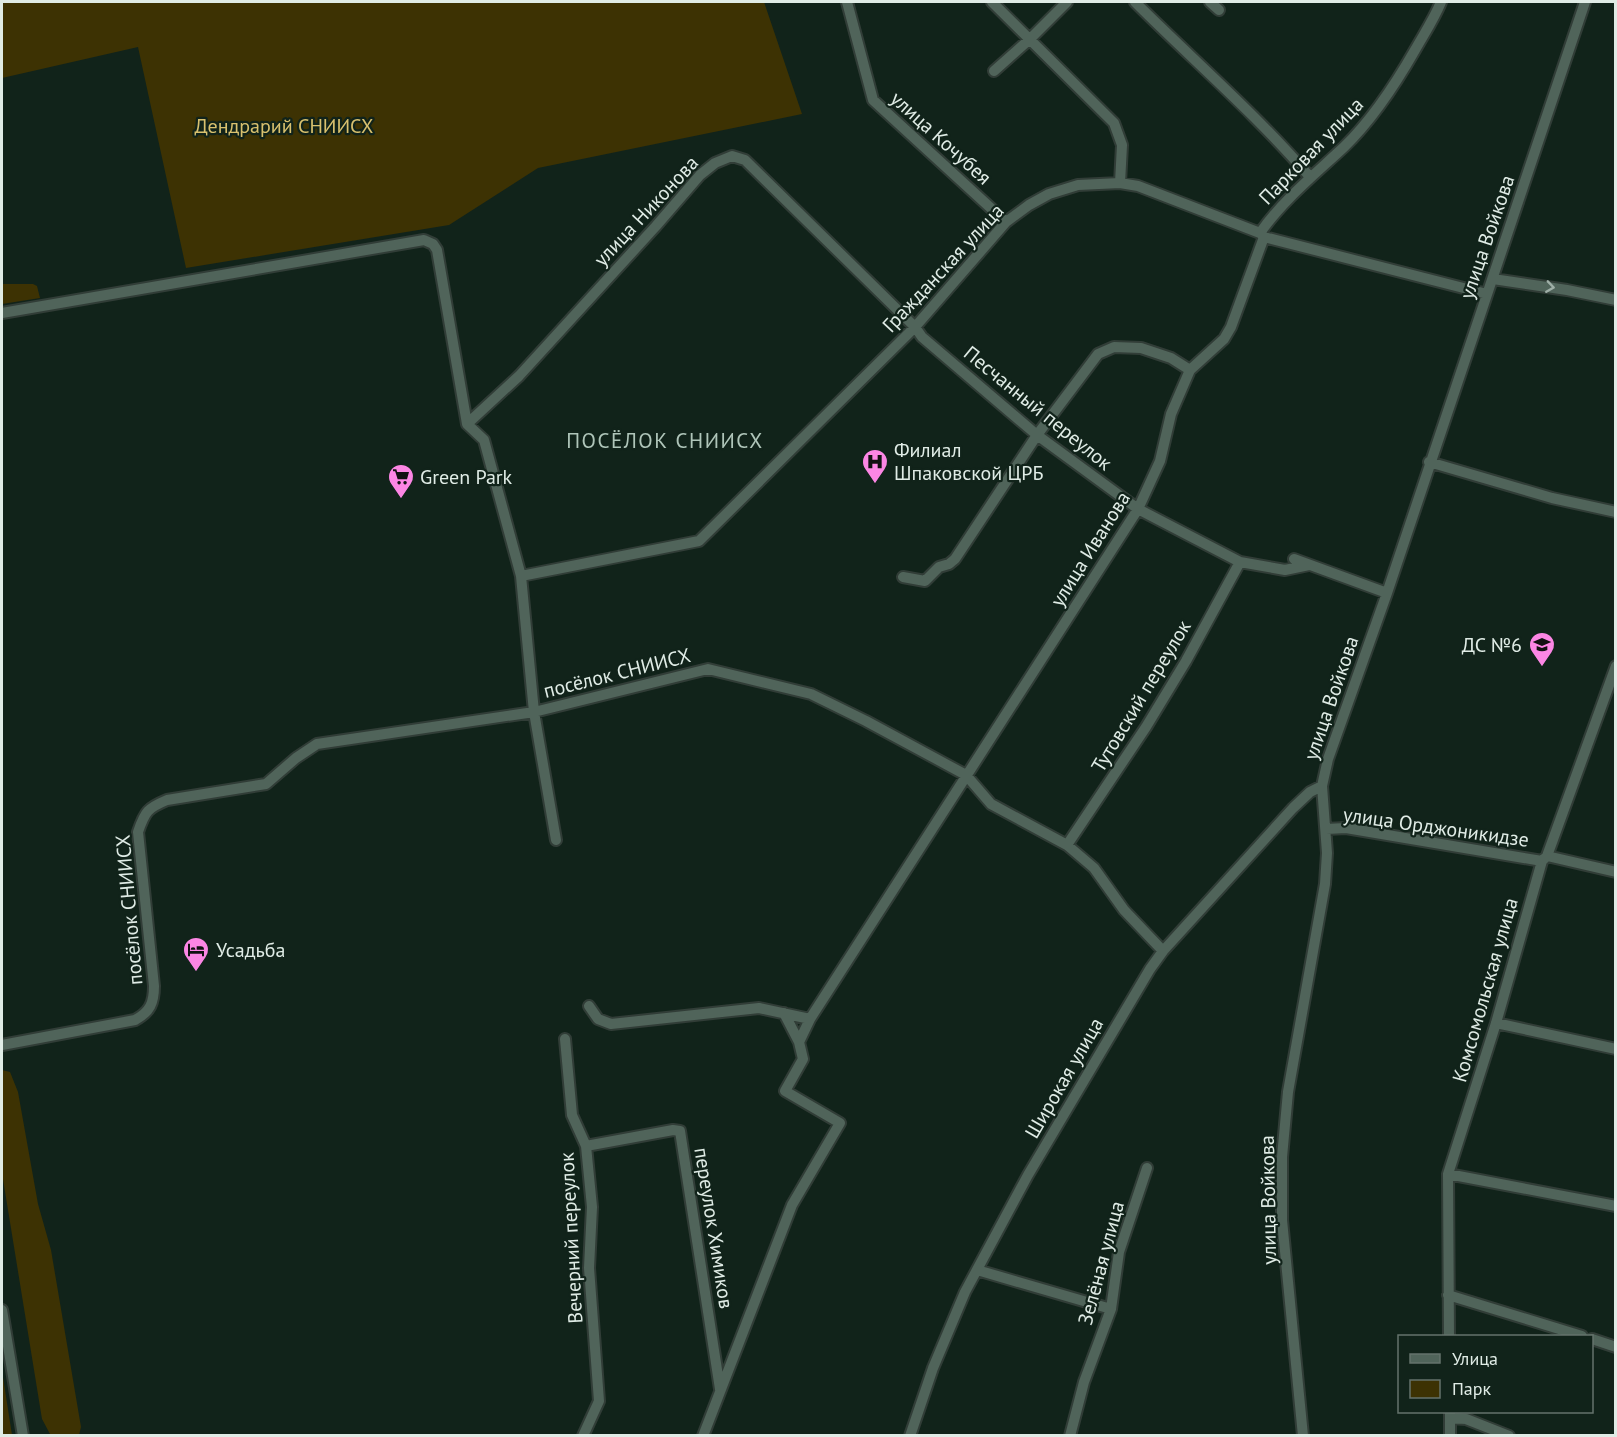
<svg xmlns="http://www.w3.org/2000/svg" width="1617" height="1437" viewBox="0 0 1617 1437" font-family="'PT Sans',sans-serif">
	<style>
		.green { fill: #3d3203 }
		.lines { fill: none; stroke-linecap: round; stroke-linejoin: round }
		.minor-casing { stroke: #313d37; stroke-width: 14 }
		.minor { stroke: #50645a; stroke-width: 10 }
		.oneway { stroke: #9fafa7 }
		.labels { text-anchor: middle; stroke-width: 4.5; stroke-linejoin: round; paint-order: stroke }
		.park-label { font-size: 20px; fill: #d9c16e; stroke: #11231a }
		.street-label { font-size: 20px; fill: #e0ece6; stroke: #11231a }
		.poi-label { font-size: 20px; fill: #e0ece6; stroke: #11231a; text-anchor: start }
		.neighbourhood-label { font-size: 21px; letter-spacing: 1.5px; fill: #afc5b9; stroke: #11231a }
	</style>
	<rect width="100%" height="100%" fill="#11231a"/>
	<!-- green -->
	<path class="green" d="M 2,2 L 764,2 L 802,114 L 538,168 L 449,225 L 186,268 L 138,47 L 2,78 Z
		M 2,284 L 33,284 L 37,286 L 40,298 L 2,304 Z
		M 2,1070 L 10,1072 L 18,1092 L 38,1204 L 51,1250 L 81,1427 L 79,1435 L 54,1435 L 50,1434 L 42,1419 L 2,1173 Z
		M 2,1371 L 12,1435 L 2,1435 Z"/>
	<g class="lines">
		<defs>
			<path id="minor" d="M 847,2 L 873,100 L 1006,222
				M 992,2 L 1114,123 L 1122,145 L 1120,183
				M 1135,2 C 1193,60 1256,114 1310,177
				M 1210,2 L 1219,10
				M 994,71 L 1031,38 L 1067,2
				M 1260,233 C 1283,200 1314,175 1344,147 C 1373,119 1395,85 1415,50 C 1424,34 1434,19 1441,2
				M 1493,279 L 1567,290 L 1616,300
				M 2,313 L 424,240 L 433,244 L 437,250 L 467,424 L 484,440 L 521,576 L 534,712 L 556,840
				M 467,424 L 519,376 L 656,226 L 700,175 L 715,163 L 732,156 L 745,160 L 915,327 L 922,337 L 1037,435 L 1138,509 L 1240,562 L 1285,570 L 1309,565
				M 1429,462 L 1552,498 L 1616,512
				M 1294,559 L 1387,593
				M 521,576 L 699,541 L 915,327 L 1006,222 L 1029,205 L 1049,194 L 1078,185 L 1120,183 L 1138,186 L 1260,233 L 1264,237 L 1487,294
				M 903,577 L 925,581 L 939,567 L 949,564 L 955,559 L 1037,435 L 1098,354 L 1114,347 L 1141,348 L 1171,358 L 1190,370
				M 1326,829 L 1346,828 L 1542,861
				M 1067,845 L 1146,727 L 1186,661 L 1240,562
				M 1547,856 L 1616,872
				M 589,1006 L 598,1019 L 611,1024 L 759,1008 L 810,1019 L 1138,509 L 1160,461 L 1171,414 L 1190,370 L 1224,339 L 1231,327 L 1264,237
				M 1496,1023 L 1616,1049
				M 565,1039 L 572,1115 L 586,1146 L 592,1207 L 589,1268 L 599,1401 L 583,1436
				M 799,1042 L 810,1019
				M 2,1045 L 135,1020 C 150,1012 154,1003 154,986 L 138,832 C 145,811 148,808 167,800 L 266,784 L 296,758 L 317,744 L 534,712 L 708,669 L 811,694 L 866,721 L 966,775 L 991,804 L 1067,845 L 1094,868 L 1124,910 L 1163,951
				M 586,1146 L 673,1130 L 680,1131 L 720,1389
				M 1448,1174 L 1616,1206
				M 977,1270 L 1111,1309
				M 1448,1295 L 1582,1336
				M 2,1310 L 23,1436
				M 1449,1336 L 1448,1174 L 1496,1023 L 1542,861 L 1547,856 L 1616,666
				M 1592,1339 L 1616,1347
				M 1450,1412 L 1450,1436
				M 1450,1418 L 1466,1419 L 1509,1436
				M 703,1436 L 792,1205 L 840,1123 L 785,1091 L 803,1059 L 799,1042 L 784,1013
				M 910,1436 L 933,1368 L 965,1292 L 1028,1175 L 1150,969 L 1163,951 L 1293,808 L 1310,792 L 1322,786
				M 1070,1436 L 1084,1382 L 1111,1309 L 1119,1252 L 1147,1168
				M 1303,1436 L 1282,1220 L 1282,1157 L 1288,1092 L 1325,884 L 1327,853 L 1322,786 L 1328,759 L 1387,593 L 1585,2"/>
		</defs>
		<!-- minor casing -->
		<use href="#minor" class="minor-casing"/>
		<!-- minor -->
		<use href="#minor" class="minor"/>
	</g>
	<!-- one-way arrows -->
	<defs><path id="oneway-chevron" d="M-2-3.5L2.5 0L-2 3.5" fill="none" stroke-width="1.6" stroke-linecap="round" stroke-linejoin="round" transform="scale(1.5)"/></defs>
	<use class="oneway" href="#oneway-chevron" transform="translate(1550 287) rotate(8)"/>
	<!-- icons -->
	<defs>
		<symbol id="hospital-pin" viewBox="-11 -11 22 30"><path d="M0 17L-7.5 6A9.5 9.5 0 1 1 7.5 6Z" fill="#fc86e4" stroke="#11231a"/><path d="M-5-5h3v3.5h4V-5h3V5h-3V1.5h-4V5h-3Z" fill="#111"/></symbol>
		<symbol id="supermarket-pin" viewBox="-11 -11 22 30"><path d="M0 17L-7.5 6A9.5 9.5 0 1 1 7.5 6Z" fill="#fc86e4" stroke="#11231a"/><path d="M-6-5.5h2.5l.6 2H6L4.5 2H-2.5L-4.4-4H-6ZM-1.5 3.2a1.3 1.3 0 1 0 .1 0ZM3 3.2a1.3 1.3 0 1 0 .1 0Z" fill="#111"/></symbol>
		<symbol id="school-pin" viewBox="-11 -11 22 30"><path d="M0 17L-7.5 6A9.5 9.5 0 1 1 7.5 6Z" fill="#fc86e4" stroke="#11231a"/><path d="M0-5L7-2L0 1L-7-2ZM-4 1L0 2.5L4 1V4Q0 6-4 4Z" fill="#111"/></symbol>
		<symbol id="hotel-pin" viewBox="-11 -11 22 30"><path d="M0 17L-7.5 6A9.5 9.5 0 1 1 7.5 6Z" fill="#fc86e4" stroke="#11231a"/><path d="M-6-4.5h1.5V1H6V5H4.5V3h-9V5H-6ZM-4 0a1.8 1.8 0 1 1 3.6 0ZM.5 0V-2.5h3Q6-2.5 6 0Z" fill="#111"/></symbol>
	</defs>
	<g fill-rule="evenodd">
		<use href="#hospital-pin" x="860" y="447" width="30" height="40"/>
		<use href="#supermarket-pin" x="386" y="462" width="30" height="40"/>
		<use href="#school-pin" x="1527" y="630" width="30" height="40"/>
		<use href="#hotel-pin" x="181" y="935" width="30" height="40"/>
	</g>
	<g class="labels">
		<!-- park labels -->
		<g class="park-label">
			<text x="284" y="133">Дендрарий СНИИСХ</text>
		</g>
		<!-- street labels -->
		<g class="street-label">
			<text transform="translate(941 138) rotate(42)" y="7">улица Кочубея</text>
			<text transform="translate(1311 151) rotate(-46)" y="7">Парковая улица</text>
			<text transform="translate(646 211) rotate(-47)" y="7">улица Никонова</text>
			<text transform="translate(1487 237) rotate(-71)" y="7">улица Войкова</text>
			<text transform="translate(943 268) rotate(-47)" y="7">Гражданская улица</text>
			<text transform="translate(1038 408) rotate(39)" y="7">Песчанный переулок</text>
			<text transform="translate(1090 549) rotate(-58)" y="7">улица Иванова</text>
			<text transform="translate(617 673) rotate(-14)" y="7">посёлок СНИИСХ</text>
			<text transform="translate(1141 696) rotate(-59)" y="7">Тутовский переулок</text>
			<text transform="translate(1331 698) rotate(-71)" y="7">улица Войкова</text>
			<text transform="translate(1436 827) rotate(8)" y="7">улица Орджоникидзе</text>
			<text transform="translate(129 910) rotate(-95)" y="7">посёлок СНИИСХ</text>
			<text transform="translate(1485 990) rotate(-74)" y="7">Комсомольская улица</text>
			<text transform="translate(1064 1078) rotate(-60)" y="7">Широкая улица</text>
			<text transform="translate(1268 1200) rotate(-91)" y="7">улица Войкова</text>
			<text transform="translate(714 1228) rotate(81)" y="7">переулок Химиков</text>
			<text transform="translate(571 1238) rotate(-93)" y="7">Вечерний переулок</text>
			<text transform="translate(1101 1263) rotate(-75)" y="7">Зелёная улица</text>
		</g>
		<!-- poi labels -->
		<g class="poi-label">
			<text x="894" y="457">Филиал<tspan x="894" dy="23">Шпаковской ЦРБ</tspan></text>
			<text x="420" y="484">Green Park</text>
			<text x="1522" y="652" text-anchor="end">ДС №6</text>
			<text x="216" y="957">Усадьба</text>
		</g>
		<!-- neighbourhood labels -->
		<g class="neighbourhood-label">
			<text x="665" y="448">ПОСЁЛОК СНИИСХ</text>
		</g>
	</g>
	<!-- border -->
	<rect width="1617" height="1437" fill="none" stroke="#e0ece6" stroke-width="6"/>
	<!-- legend -->
	<rect x="1398" y="1335" width="195" height="78" fill="#11231a" stroke="#64736c" stroke-width="1.5"/>
	<rect x="1410" y="1354" width="30" height="9" fill="#50645a" stroke="#64736c" stroke-width="1.5"/>
	<text x="1452" y="1365" font-size="18" fill="#e0ece6">Улица</text>
	<rect x="1410" y="1380" width="30" height="18" fill="#3d3203" stroke="#64736c" stroke-width="1.5"/>
	<text x="1452" y="1395" font-size="18" fill="#e0ece6">Парк</text>
</svg>
